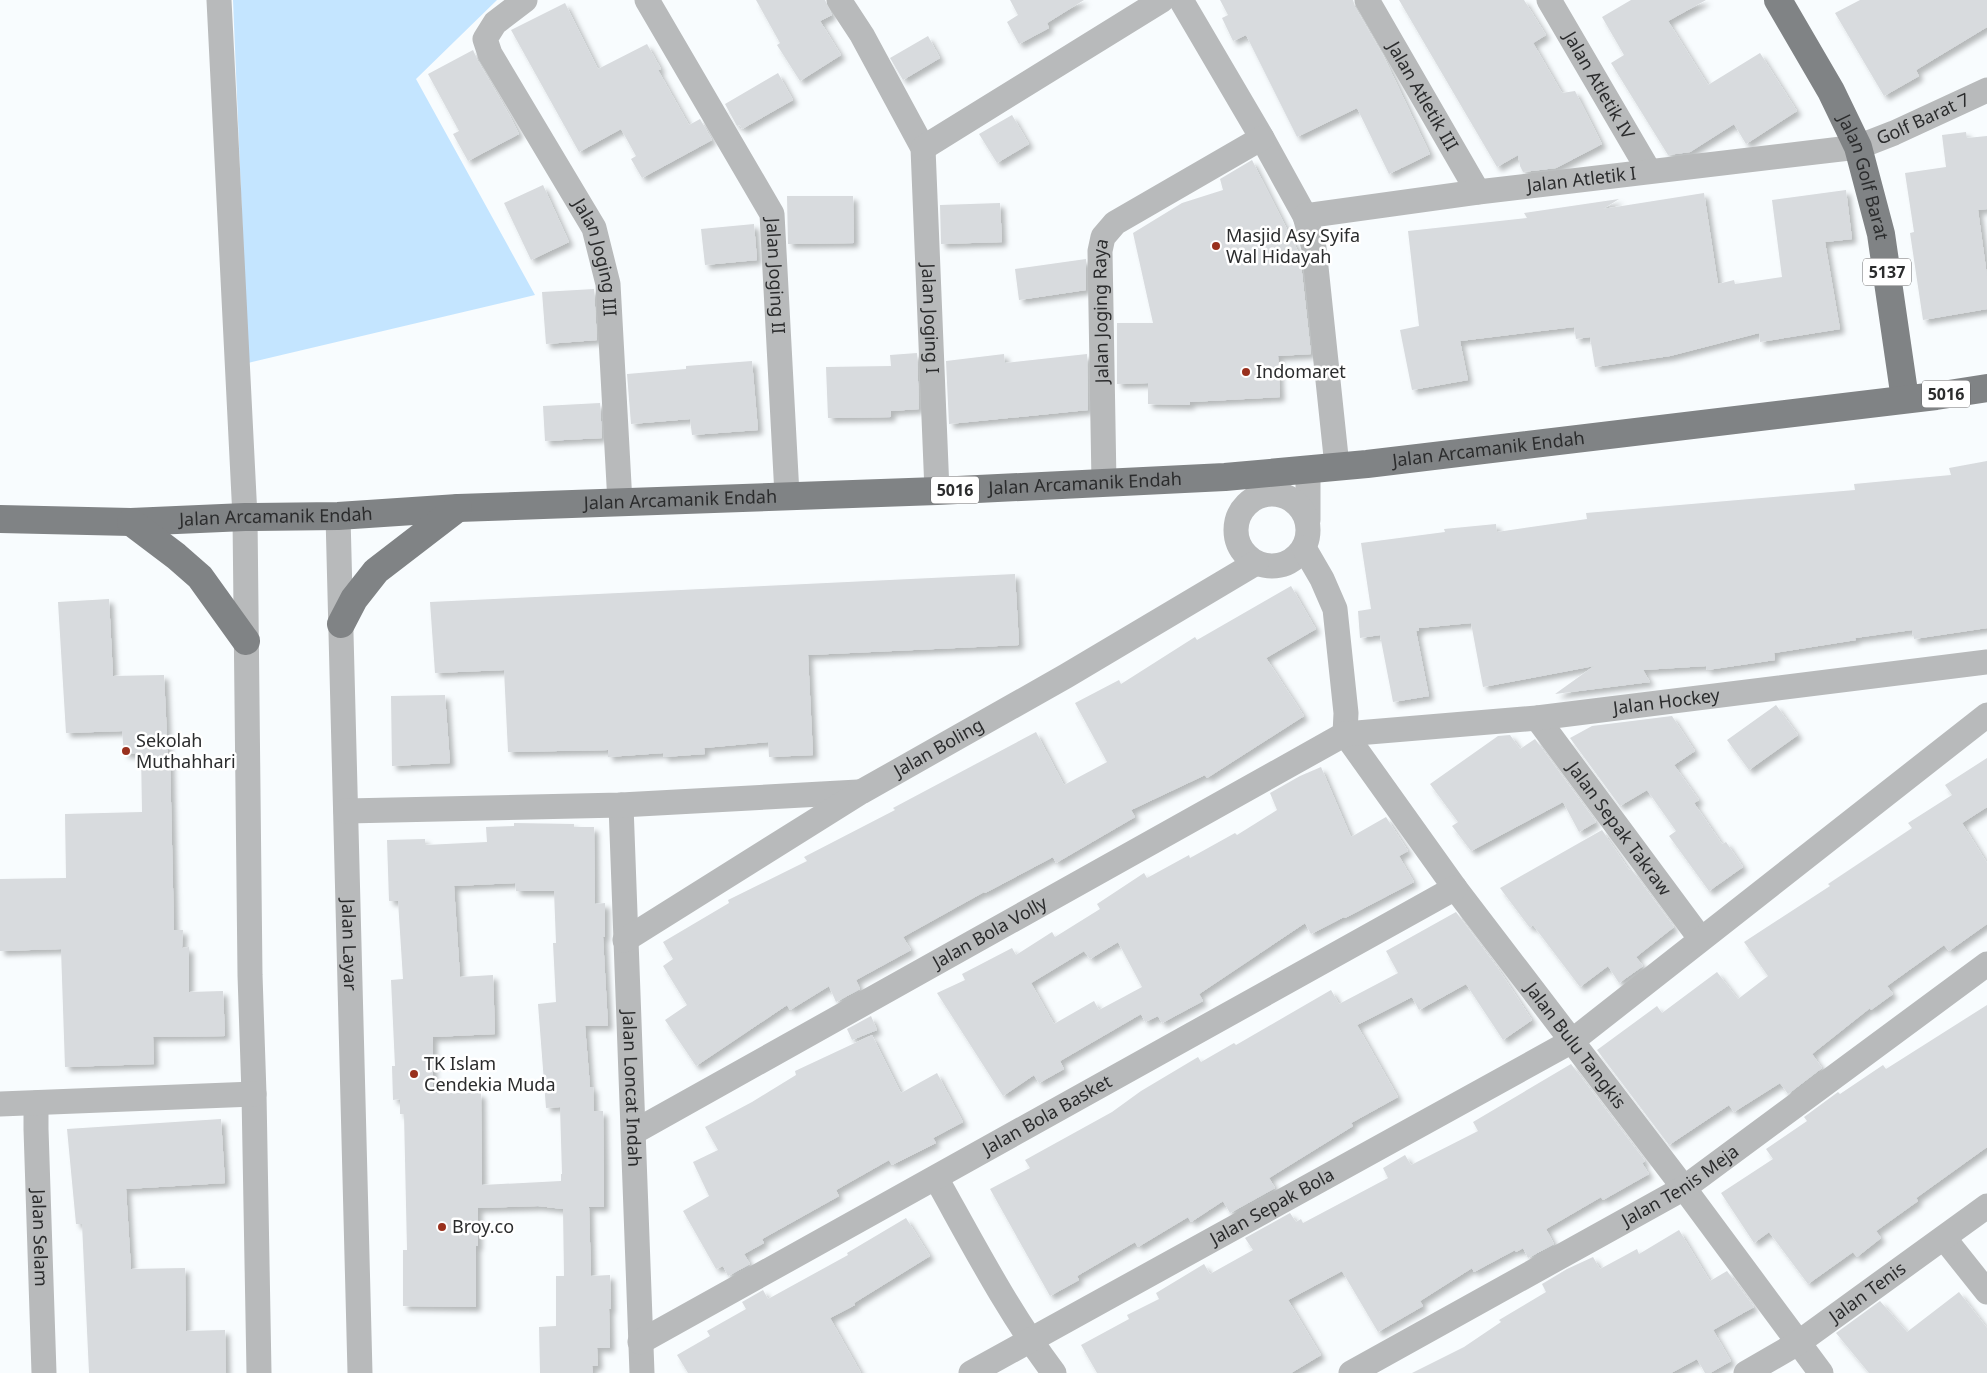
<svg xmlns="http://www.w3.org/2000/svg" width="1987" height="1373" viewBox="0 0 1987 1373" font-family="'Noto Sans',sans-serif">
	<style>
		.green { fill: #c4e5ff }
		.building { fill: #d8dbde; fill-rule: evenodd; filter: url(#shadow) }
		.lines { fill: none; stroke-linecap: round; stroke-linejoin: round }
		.minor { stroke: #b8babb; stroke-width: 25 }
		.primary { stroke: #808385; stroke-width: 28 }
		.poi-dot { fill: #99301d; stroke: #fff; stroke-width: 2 }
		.labels { text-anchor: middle; stroke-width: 5; stroke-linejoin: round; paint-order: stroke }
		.shield { fill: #fff; stroke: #6b6b6c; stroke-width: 1 }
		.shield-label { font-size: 16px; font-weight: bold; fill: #2b2c2d }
		.street-label { font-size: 18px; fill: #2b2c2d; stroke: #fff }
		.poi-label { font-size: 18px; fill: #2b2c2d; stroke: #fff; text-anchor: start }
	</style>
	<defs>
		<filter id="shadow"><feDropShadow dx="4.5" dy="4.5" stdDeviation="2.5" flood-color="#0004"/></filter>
	</defs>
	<rect width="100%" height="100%" fill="#f8fcfe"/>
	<!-- green -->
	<path class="green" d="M 233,0 L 497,0 L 416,79 L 535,295 L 248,363 Z"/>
	<!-- building -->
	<path class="building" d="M 756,0 L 825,0 L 832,15 L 820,21 L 841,55 L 800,81 L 777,45 L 780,43 Z
		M 1010,0 L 1084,0 L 1047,23 L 1049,28 L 1019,44 L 1007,22 L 1018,15 Z
		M 1220,0 L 1353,0 L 1355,7 L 1384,57 L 1430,154 L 1389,174 L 1357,108 L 1297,137 L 1246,35 L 1233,41 L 1222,18 L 1228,15 Z
		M 1399,0 L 1524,0 L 1546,35 L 1533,43 L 1562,93 L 1575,91 L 1602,144 L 1556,168 L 1523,172 L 1520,166 L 1518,155 L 1497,167 Z
		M 1631,0 L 1706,0 L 1668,21 L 1708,85 L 1760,53 L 1797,111 L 1746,144 L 1734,124 L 1690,152 L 1668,155 L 1611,63 L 1624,55 L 1602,17 Z
		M 1860,0 L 1987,0 L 1987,27 L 1916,70 L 1919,76 L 1884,96 L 1835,13 Z
		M 565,3 L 598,69 L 647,44 L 661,69 L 658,70 L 689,125 L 700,119 L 712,140 L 642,178 L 631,159 L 636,156 L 621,129 L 579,152 L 511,30 Z
		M 928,36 L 940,58 L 903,80 L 890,58 Z
		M 473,50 L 478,61 L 511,118 L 519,134 L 468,161 L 453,134 L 459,131 L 428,74 Z
		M 778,73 L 793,100 L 742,129 L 740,125 L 737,126 L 725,104 Z
		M 1012,115 L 1029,144 L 997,163 L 979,134 Z
		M 1966,132 L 1967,138 L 1987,136 L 1987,209 L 1978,210 L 1987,276 L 1987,309 L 1923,320 L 1910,233 L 1914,232 L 1905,173 L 1946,167 L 1942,135 Z
		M 1252,160 L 1300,255 L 1311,354 L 1278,356 L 1280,397 L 1190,402 L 1190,405 L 1148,404 L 1148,383 L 1117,384 L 1117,323 L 1153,323 L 1133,233 L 1182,203 L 1223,190 L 1220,179 Z
		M 543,185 L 569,242 L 531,260 L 504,203 Z
		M 1846,190 L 1852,239 L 1825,242 L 1840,329 L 1760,342 L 1759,333 L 1670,356 L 1595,367 L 1590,337 L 1576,339 L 1574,327 L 1460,341 L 1468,380 L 1412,390 L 1400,330 L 1419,326 L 1408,231 L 1527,218 L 1524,213 L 1619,199 L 1603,209 L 1704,193 L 1718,284 L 1734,280 L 1735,284 L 1782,277 L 1772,200 Z
		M 787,196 L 853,196 L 854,243 L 788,244 Z
		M 1000,203 L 1002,242 L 941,244 L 940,205 Z
		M 754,224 L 757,260 L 705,265 L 701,229 Z
		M 1086,259 L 1086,290 L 1019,300 L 1015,269 Z
		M 594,289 L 597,340 L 546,344 L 542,292 Z
		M 917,353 L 919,409 L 891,411 L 891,417 L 828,418 L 826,367 L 891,366 L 890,355 Z
		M 1004,354 L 1005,363 L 1087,354 L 1088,410 L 949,424 L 946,361 Z
		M 752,361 L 758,430 L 692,435 L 690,419 L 631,424 L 627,374 L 686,369 L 686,366 Z
		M 600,403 L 602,438 L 545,441 L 543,406 Z
		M 1987,461 L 1987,628 L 1914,639 L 1912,630 L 1855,638 L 1856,640 L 1774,653 L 1775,660 L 1707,670 L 1706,666 L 1643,670 L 1650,682 L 1555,694 L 1594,666 L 1483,687 L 1471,623 L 1419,628 L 1419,631 L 1416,631 L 1429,696 L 1393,702 L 1380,635 L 1360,638 L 1358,611 L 1371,609 L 1361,543 L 1445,532 L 1444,529 L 1496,524 L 1497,532 L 1587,519 L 1586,513 L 1855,490 L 1854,484 L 1951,475 L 1949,468 Z
		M 1015,574 L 1019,645 L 808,655 L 813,755 L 769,757 L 768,742 L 704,748 L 705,754 L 664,757 L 663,753 L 608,757 L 608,750 L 508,752 L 504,670 L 435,673 L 430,602 Z
		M 1291,586 L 1316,629 L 1266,658 L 1304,716 L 1207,778 L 1205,775 L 1131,810 L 1135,817 L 1056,863 L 1053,857 L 985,893 L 984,892 L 903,937 L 911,950 L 856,980 L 860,989 L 836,1002 L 829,986 L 790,1010 L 787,1005 L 696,1066 L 665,1020 L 687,1005 L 663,966 L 673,959 L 663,942 L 729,903 L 728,900 L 807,861 L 804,857 L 895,810 L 893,808 L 1036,732 L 1064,785 L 1107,762 L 1075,703 L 1119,680 L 1121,684 L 1195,637 L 1197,640 Z
		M 109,599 L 113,676 L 164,675 L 168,758 L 170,758 L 174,930 L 183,930 L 182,948 L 189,947 L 189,992 L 223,991 L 225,1036 L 153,1037 L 154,1064 L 65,1067 L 61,949 L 0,951 L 0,879 L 66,878 L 65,814 L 142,812 L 141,753 L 124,754 L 122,731 L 66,733 L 58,602 Z
		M 445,695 L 450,763 L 392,766 L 391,696 Z
		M 1776,705 L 1798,735 L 1749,770 L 1727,740 Z
		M 1672,716 L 1695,751 L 1674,765 L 1699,800 L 1694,803 L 1722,844 L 1726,842 L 1743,867 L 1709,891 L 1669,836 L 1676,831 L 1647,790 L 1620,806 L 1570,738 L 1592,726 Z
		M 1510,735 L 1520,749 L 1535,739 L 1596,822 L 1579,832 L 1563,802 L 1471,851 L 1452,826 L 1458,822 L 1430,784 L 1498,736 Z
		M 1987,758 L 1987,807 L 1962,823 L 1987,863 L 1987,924 L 1949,951 L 1944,945 L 1887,986 L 1893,994 L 1871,1010 L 1870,1008 L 1812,1054 L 1822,1068 L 1788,1094 L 1780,1083 L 1734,1112 L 1729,1105 L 1669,1145 L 1597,1050 L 1657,1006 L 1662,1013 L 1717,972 L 1738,999 L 1768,976 L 1744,942 L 1830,886 L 1828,884 L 1912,828 L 1908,823 L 1952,795 L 1945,785 Z
		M 1321,767 L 1351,837 L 1386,817 L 1408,851 L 1399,856 L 1414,882 L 1345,918 L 1344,917 L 1311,934 L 1305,923 L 1199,994 L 1203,1001 L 1162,1023 L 1158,1016 L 1145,1022 L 1141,1014 L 1060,1061 L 1064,1069 L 1039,1083 L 1034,1075 L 1003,1096 L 937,993 L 965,980 L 962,974 L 1012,948 L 1016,955 L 1052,932 L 1055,937 L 1100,909 L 1097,904 L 1144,873 L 1147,878 L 1189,855 L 1190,858 L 1235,833 L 1237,835 L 1277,810 L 1270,793 L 1300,776 ZM 1118,942 L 1142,987 L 1099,1010 L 1094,1001 L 1054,1024 L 1031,983 L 1084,951 L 1090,959 Z
		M 514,823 L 574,824 L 574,827 L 594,827 L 595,904 L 605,903 L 605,937 L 603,937 L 608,1026 L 585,1026 L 590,1087 L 593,1087 L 594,1111 L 603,1111 L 604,1163 L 604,1207 L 589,1207 L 591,1276 L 610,1275 L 611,1309 L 609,1309 L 610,1348 L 597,1348 L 598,1366 L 592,1366 L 593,1373 L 540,1373 L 539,1327 L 556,1326 L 556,1276 L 564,1276 L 563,1209 L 538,1206 L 478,1208 L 478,1246 L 476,1246 L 476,1307 L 403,1306 L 403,1250 L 407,1250 L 404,1114 L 400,1114 L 400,1099 L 393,1100 L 392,1066 L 395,1066 L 391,980 L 403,979 L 398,901 L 389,901 L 387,840 L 425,839 L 425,845 L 487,842 L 486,827 L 514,826 ZM 515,883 L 516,891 L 554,891 L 556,943 L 553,943 L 556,1002 L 538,1004 L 546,1108 L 560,1107 L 562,1174 L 561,1174 L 561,1181 L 482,1185 L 481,1093 L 433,1093 L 433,1037 L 495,1034 L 493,975 L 460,977 L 454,886 Z
		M 1602,830 L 1629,870 L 1631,869 L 1674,927 L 1636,957 L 1643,966 L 1619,983 L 1608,966 L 1580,987 L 1533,925 L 1530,928 L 1500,888 Z
		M 1456,912 L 1497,967 L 1532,1020 L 1503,1040 L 1466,984 L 1419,1010 L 1412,997 L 1357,1025 L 1398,1097 L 1351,1123 L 1353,1126 L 1269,1178 L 1275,1188 L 1230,1213 L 1223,1201 L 1191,1222 L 1188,1217 L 1138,1247 L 1135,1242 L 1077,1276 L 1079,1280 L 1050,1296 L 990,1189 L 1030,1168 L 1025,1160 L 1112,1112 L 1141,1091 L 1198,1057 L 1201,1062 L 1234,1043 L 1236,1045 L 1331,990 L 1339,1004 L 1398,973 L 1386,951 Z
		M 1987,1005 L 1987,1147 L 1916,1198 L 1918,1201 L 1876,1231 L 1881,1238 L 1857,1257 L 1853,1252 L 1808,1284 L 1769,1232 L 1754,1243 L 1721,1193 L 1773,1159 L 1766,1149 L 1807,1121 L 1804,1117 L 1838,1092 L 1840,1094 L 1883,1065 L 1886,1069 Z
		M 871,1016 L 877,1030 L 852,1040 L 847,1029 Z
		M 872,1035 L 901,1093 L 937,1073 L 963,1122 L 933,1138 L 936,1143 L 892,1165 L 889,1160 L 836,1190 L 839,1196 L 762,1239 L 764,1243 L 744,1254 L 750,1264 L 728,1276 L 723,1266 L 716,1269 L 683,1211 L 709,1196 L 693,1162 L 718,1150 L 705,1127 L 752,1102 L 796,1075 L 795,1071 Z
		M 1571,1064 L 1645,1161 L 1642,1163 L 1649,1174 L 1603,1200 L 1601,1197 L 1546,1229 L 1554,1244 L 1528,1258 L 1523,1248 L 1516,1252 L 1515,1250 L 1474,1272 L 1472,1268 L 1420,1301 L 1423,1306 L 1378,1332 L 1342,1271 L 1288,1300 L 1321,1355 L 1291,1373 L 1097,1373 L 1081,1345 L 1129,1319 L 1127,1315 L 1159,1299 L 1156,1293 L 1204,1264 L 1210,1274 L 1253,1250 L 1245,1238 L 1290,1213 L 1296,1222 L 1301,1219 L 1303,1223 L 1388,1178 L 1383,1168 L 1405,1155 L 1411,1165 L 1478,1131 L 1473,1122 Z
		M 221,1119 L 225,1183 L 126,1189 L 131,1269 L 185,1268 L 186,1331 L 225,1330 L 226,1373 L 89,1373 L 82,1224 L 76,1224 L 67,1129 Z
		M 906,1218 L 930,1256 L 854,1303 L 855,1305 L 830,1318 L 861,1373 L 688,1373 L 677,1355 L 710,1336 L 707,1331 L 746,1309 L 742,1302 L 763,1290 L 768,1299 L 848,1255 L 847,1253 Z
		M 1679,1230 L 1710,1281 L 1727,1271 L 1754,1307 L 1713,1330 L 1731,1361 L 1710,1373 L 1705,1373 L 1697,1359 L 1671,1373 L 1412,1373 L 1464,1347 L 1501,1322 L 1499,1320 L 1546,1292 L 1542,1284 L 1567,1269 L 1593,1257 L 1600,1269 L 1637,1249 L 1639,1254 Z
		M 1959,1292 L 1987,1328 L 1987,1373 L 1869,1373 L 1836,1333 L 1880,1301 L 1907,1332 Z"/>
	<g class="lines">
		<!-- minor -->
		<g class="minor">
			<path d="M 219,0 L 245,517 L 250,975 L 254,1094 L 259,1373"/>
			<path id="s1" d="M 525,0 L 495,23 L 485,39 L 490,54 L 594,228 L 608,284 L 620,503"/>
			<path id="s2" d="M 647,0 L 772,214 L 787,495"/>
			<path id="s3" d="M 839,0 L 862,35 L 923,148 L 937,491"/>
			<path d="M 1181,0 L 1262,138 L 1305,216 L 1314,248 L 1337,466"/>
			<path id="s4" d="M 1367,0 L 1478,192"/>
			<path id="s5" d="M 1549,0 L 1649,171"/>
			<path d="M 923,148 L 1162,0"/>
			<path id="s6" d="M 1305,216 L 1478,192 L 1858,147 L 1894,133 L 1987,90"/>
			<path d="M 1308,469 L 1308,520"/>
			<path id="s7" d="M 1104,483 L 1100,251 L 1103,237 L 1115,223 L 1262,138"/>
			<circle cx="1272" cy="530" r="36"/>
			<path id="s8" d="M 338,516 L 360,1373"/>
			<path id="s9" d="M 1304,548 L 1322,579 L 1335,609 L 1346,713 L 1345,734 L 1455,888 L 1684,1188 L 1821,1373"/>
			<path id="s10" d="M 1537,718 L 1700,938"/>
			<path id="s11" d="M 621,805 L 642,1373"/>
			<path d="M 346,811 L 621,805 L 858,792"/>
			<path id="s12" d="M 625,940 L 861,792 L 1066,676 L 1256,563"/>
			<path id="s13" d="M 36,1103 L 36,1129 L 44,1373"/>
			<path d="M 0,1104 L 254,1094"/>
			<path id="s14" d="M 634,1132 L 1345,734 L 1537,718 L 1987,662"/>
			<path d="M 936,1178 C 973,1244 1008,1312 1054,1373"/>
			<path d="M 1944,1238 L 1987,1292"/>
			<path id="s15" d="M 640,1342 L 1455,888"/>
			<path id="s16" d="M 971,1373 L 1572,1041 L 1987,715"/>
			<path id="s17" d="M 1351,1373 L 1684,1188 L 1987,964"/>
			<path id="s18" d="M 1746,1373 L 1798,1343 L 1987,1206"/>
		</g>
		<!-- primary -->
		<g class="primary">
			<path id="s19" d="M 1778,0 L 1831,91 L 1858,147 L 1881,234 L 1905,399"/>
			<path id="s20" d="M 0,519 L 131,522 L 245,517 L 338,516 L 458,508 L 937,491 L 1225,477 L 1367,464 L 1936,396 L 1987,388"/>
			<path d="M 131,522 L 176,556 L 200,577 L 246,641"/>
			<path d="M 341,624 L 354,599 L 376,571 L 458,508"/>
		</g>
	</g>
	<!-- markers -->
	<g class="poi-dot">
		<circle cx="1216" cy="246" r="5"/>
		<circle cx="1246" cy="372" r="5"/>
		<circle cx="126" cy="751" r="5"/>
		<circle cx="414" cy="1074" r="5"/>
		<circle cx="442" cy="1227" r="5"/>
	</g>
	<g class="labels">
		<!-- shield labels -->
		<g class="shield">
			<rect x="1863" y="258.5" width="48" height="27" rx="4"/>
			<rect x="1922" y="380.5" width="48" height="27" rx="4"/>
			<rect x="931" y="476.5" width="48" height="27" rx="4"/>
		</g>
		<g class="shield-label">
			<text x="1887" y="278">5137</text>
			<text x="1946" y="400">5016</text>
			<text x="955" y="496">5016</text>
		</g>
		<!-- street labels -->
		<g class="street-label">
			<text dy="6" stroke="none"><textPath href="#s5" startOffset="99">Jalan Atletik IV</textPath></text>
			<text dy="6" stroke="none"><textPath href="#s4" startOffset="111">Jalan Atletik III</textPath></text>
			<text dy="6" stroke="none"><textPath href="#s6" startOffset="628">Golf Barat 7</textPath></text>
			<text dy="6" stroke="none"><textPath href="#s19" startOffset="198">Jalan Golf Barat</textPath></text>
			<text dy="6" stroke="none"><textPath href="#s6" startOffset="279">Jalan Atletik I</textPath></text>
			<text dy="6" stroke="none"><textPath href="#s1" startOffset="304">Jalan Joging III</textPath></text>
			<text dy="6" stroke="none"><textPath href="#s2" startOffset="310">Jalan Joging II</textPath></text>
			<text dy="6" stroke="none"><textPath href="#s7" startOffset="172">Jalan Joging Raya</textPath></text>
			<text dy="6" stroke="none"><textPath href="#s3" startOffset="341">Jalan Joging I</textPath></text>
			<text dy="6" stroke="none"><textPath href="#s20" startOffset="1491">Jalan Arcamanik Endah</textPath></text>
			<text dy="6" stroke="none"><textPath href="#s20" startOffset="1086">Jalan Arcamanik Endah</textPath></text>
			<text dy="6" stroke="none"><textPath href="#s20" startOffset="681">Jalan Arcamanik Endah</textPath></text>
			<text dy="6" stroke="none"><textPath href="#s20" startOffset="276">Jalan Arcamanik Endah</textPath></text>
			<text dy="6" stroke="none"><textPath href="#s14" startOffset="1138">Jalan Hockey</textPath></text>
			<text dy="6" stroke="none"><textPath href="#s12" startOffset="368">Jalan Boling</textPath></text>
			<text dy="6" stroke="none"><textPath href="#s10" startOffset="138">Jalan Sepak Takraw</textPath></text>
			<text dy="6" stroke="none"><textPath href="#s14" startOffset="408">Jalan Bola Volly</textPath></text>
			<text dy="6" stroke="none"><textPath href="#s8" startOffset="429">Jalan Layar</textPath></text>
			<text dy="6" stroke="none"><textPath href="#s9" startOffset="582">Jalan Bulu Tangkis</textPath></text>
			<text dy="6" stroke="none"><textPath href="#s11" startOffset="284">Jalan Loncat Indah</textPath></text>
			<text dy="6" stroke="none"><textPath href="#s15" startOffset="466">Jalan Bola Basket</textPath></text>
			<text dy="6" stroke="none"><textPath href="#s17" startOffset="379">Jalan Tenis Meja</textPath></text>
			<text dy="6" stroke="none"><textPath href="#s16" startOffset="344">Jalan Sepak Bola</textPath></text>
			<text dy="6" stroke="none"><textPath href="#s13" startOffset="135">Jalan Selam</textPath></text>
			<text dy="6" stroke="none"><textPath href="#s18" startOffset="146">Jalan Tenis</textPath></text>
		</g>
		<!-- poi labels -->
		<g class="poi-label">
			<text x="1226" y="242">Masjid Asy Syifa<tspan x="1226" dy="21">Wal Hidayah</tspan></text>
			<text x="1256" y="378">Indomaret</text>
			<text x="136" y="747">Sekolah<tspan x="136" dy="21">Muthahhari</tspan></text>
			<text x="424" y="1070">TK Islam<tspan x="424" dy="21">Cendekia Muda</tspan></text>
			<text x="452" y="1233">Broy.co</text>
		</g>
	</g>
</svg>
